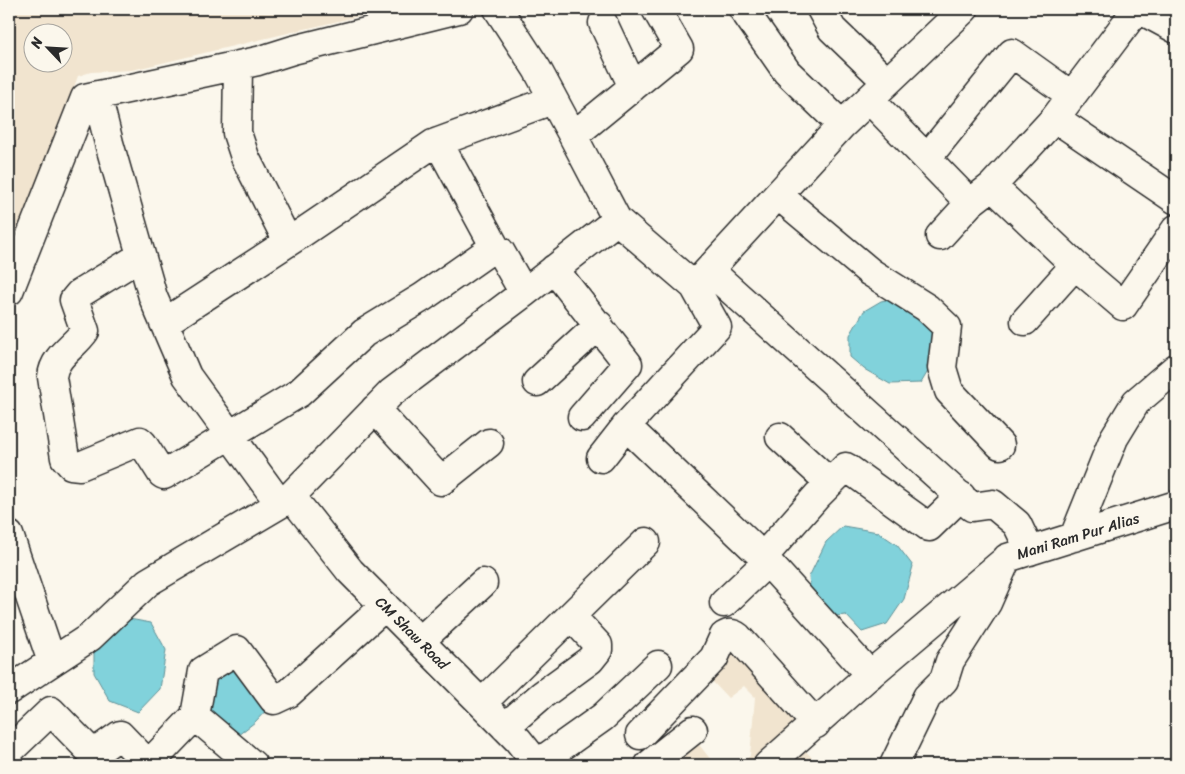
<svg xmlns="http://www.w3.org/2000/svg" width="1185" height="774" viewBox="0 0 1185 774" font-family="Sriracha,sans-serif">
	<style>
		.built { fill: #f1e4cf; fill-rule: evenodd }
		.water { fill: #81d2db; stroke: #5f8f95 }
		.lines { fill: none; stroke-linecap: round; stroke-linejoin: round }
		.minor-casing { stroke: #2b2b2b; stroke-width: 31 }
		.minor { stroke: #fbf7ec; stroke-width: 28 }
		.labels { text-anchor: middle; stroke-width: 4; stroke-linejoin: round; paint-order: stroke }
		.street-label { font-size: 15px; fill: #2b2b2b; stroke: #fbf7ec }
	</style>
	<rect width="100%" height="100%" fill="#fbf7ec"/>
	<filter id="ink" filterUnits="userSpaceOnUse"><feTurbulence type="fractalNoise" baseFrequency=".02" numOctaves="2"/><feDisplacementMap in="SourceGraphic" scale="10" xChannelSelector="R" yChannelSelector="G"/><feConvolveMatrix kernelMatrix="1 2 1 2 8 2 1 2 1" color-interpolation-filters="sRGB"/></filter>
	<g filter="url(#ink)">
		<!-- built -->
		<path class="built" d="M 9,9 L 389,9 L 132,70 L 91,72 L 78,76 L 9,264 ZM 32,32 L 62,32 L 62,62 L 32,62 Z
			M 727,636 L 806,723 L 791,736 L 819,765 L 739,765 L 750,756 L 755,697 L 744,686 L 728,698 L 712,681 L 728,665 Z
			M 693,737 L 715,765 L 657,765 Z"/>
		<!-- water -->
		<path class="water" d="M 900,297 L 939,330 L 937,356 L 921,383 L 890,384 L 864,369 L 850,357 L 850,335 L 864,311 L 881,301 Z
			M 843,526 L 878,532 L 897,545 L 913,566 L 904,599 L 887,624 L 862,632 L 846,615 L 825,617 L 812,604 L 809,577 L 826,542 Z
			M 124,618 L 151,623 L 166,650 L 160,689 L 138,712 L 110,701 L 94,673 L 94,646 Z
			M 235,658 L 272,704 L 255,722 L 229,742 L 203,713 L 210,673 Z
			M 1176,661 L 1176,742 C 1174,725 1165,673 1176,661 Z"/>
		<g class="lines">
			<defs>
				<path id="minor" d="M 498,9 L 537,69 L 573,136 L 617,220
					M 743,9 L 787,72 L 842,125
					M 821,9 L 832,29 L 887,82
					M 1139,9 L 1176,29
					M 603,23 L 633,87
					M 238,66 L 237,133 L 245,157 L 288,242
					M 97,95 L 109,143 L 153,297 L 187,376 L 280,504
					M 869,99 L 970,203
					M 1055,118 L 1176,200
					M 573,136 L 679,49 L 656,9
					M 438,142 L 496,249
					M 927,158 L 1012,53 L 1072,96
					M 992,186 L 1075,265 L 1123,306 L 1176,229
					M 778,195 L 870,272 L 927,308 L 947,327 L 942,368 L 949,391 L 1000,445
					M 940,236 L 970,203 L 992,186 L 1055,118 L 1137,9
					M 141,256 L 79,294 L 74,300 L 85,331 C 74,347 54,356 52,377 L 65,458 L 71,465 L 80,466 L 140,441 L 143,444 L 162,474 L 164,475 L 299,393 L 364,333 L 423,297 L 493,248 L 500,251 L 524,293
					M 554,269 L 628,364 L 582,417
					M 709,270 L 972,507 L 993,504 L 1017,524 L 1030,551
					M 9,291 L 85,98 L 258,61 L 293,50 L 459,9
					M 1025,321 L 1075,265
					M 164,323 L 296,237 L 433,144 L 552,100
					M 537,382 L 599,325
					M 375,409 L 441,481 L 489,443
					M 626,426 L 763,557 L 870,675
					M 780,437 L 830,483
					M 601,458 L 626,426 L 717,327 L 694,286
					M 291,496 L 350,571 L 518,740 L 538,765
					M 9,535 L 52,662
					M 1074,537 L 1114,438 L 1136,402 L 1176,368
					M 724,603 L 762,567 L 763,557 L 817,496 L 846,467 L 929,527 L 961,496
					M 420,641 L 483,583
					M 9,690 L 90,637 L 148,582 L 287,500 L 391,393 L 524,293 L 617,220 L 694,286 L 842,125 L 964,9
					M 482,703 L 646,542
					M 505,727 L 542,695 L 590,660 L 598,650 L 598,645 L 571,616
					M 640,735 L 714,658 L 724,636 C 729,633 733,633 738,637 L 816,724
					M 9,751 L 51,711 L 93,754 L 120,735 L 149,765
					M 537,764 L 603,717 L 658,665
					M 148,765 L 195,716
					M 253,765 L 195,716 L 203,671 L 237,650 L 274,700 L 289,693 L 385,606
					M 649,765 L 693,730
					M 768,765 L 866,678 L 1002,563
					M 894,765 L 927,697 L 944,680 L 950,661 L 987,603 L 1007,558 L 1176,505"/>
			</defs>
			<!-- minor casing -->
			<use href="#minor" class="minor-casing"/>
			<!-- minor -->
			<use href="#minor" class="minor"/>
		</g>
	</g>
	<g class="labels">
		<!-- street labels -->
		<g class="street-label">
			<text transform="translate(1078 536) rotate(-17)" y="5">Mani Ram Pur Alias</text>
			<text transform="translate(412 633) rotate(45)" y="5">CM Shaw Road</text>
		</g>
	</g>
	<!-- margin -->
	<rect width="1185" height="774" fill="none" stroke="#fbf7ec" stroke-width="30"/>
	<rect x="15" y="15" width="1155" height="744" fill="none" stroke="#2b2b2b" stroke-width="2" filter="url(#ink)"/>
	<!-- north arrow -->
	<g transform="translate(48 48) rotate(295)"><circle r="24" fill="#fbf7ec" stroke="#a8a59f"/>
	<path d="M0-4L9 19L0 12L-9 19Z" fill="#2b2b2b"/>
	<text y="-8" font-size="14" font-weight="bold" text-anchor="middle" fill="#2b2b2b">N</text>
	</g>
</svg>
